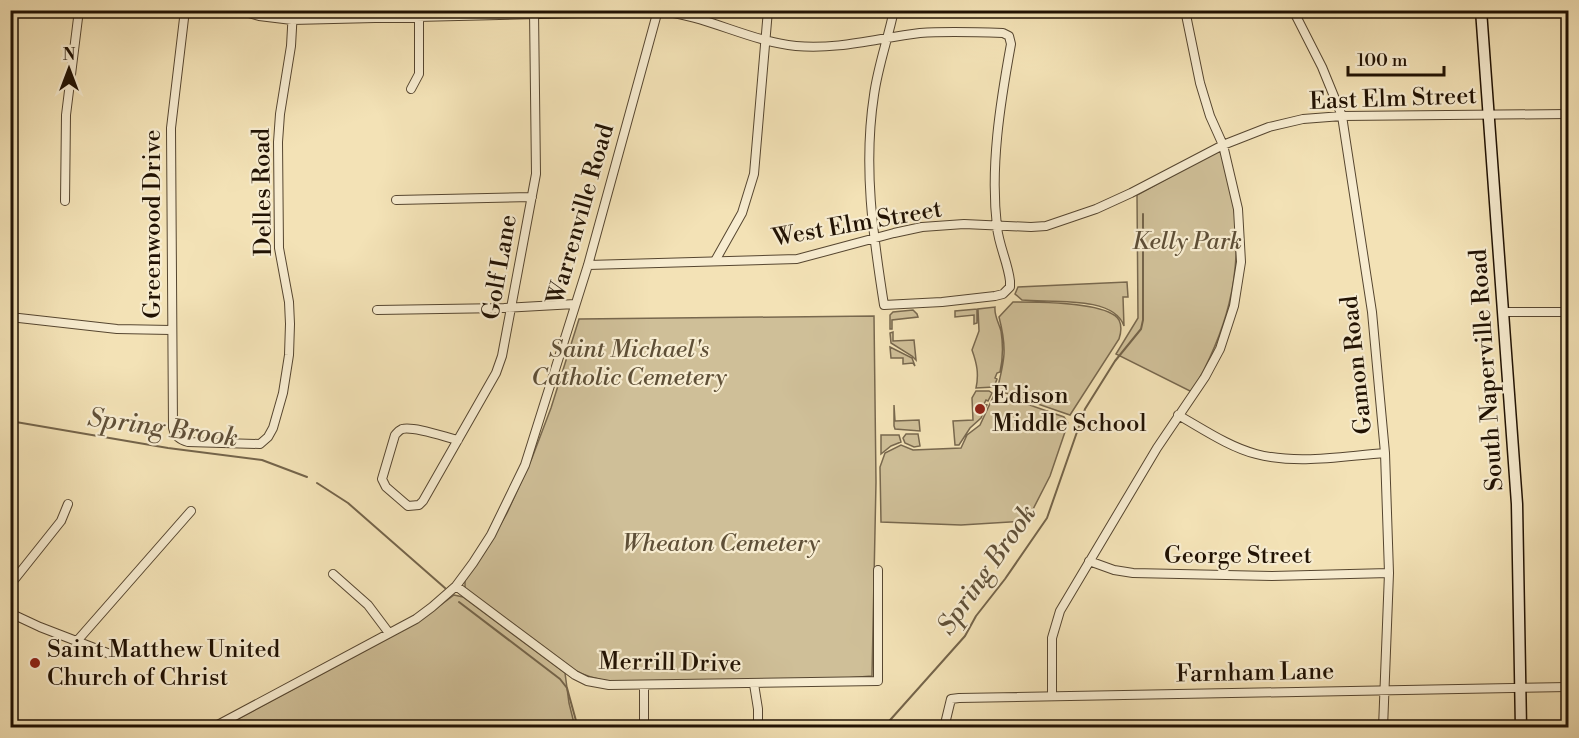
<svg xmlns="http://www.w3.org/2000/svg" width="1579" height="738" viewBox="0 0 1579 738" font-family="'Libre Bodoni',serif">
	<style>
		.green { fill: #cfbf98; stroke: #78684e; stroke-width: 1.5 }
		.lines { fill: none; stroke-linecap: round; stroke-linejoin: round }
		.stream { stroke: #74644a; stroke-width: 2 }
		.minor-casing { stroke: #564630; stroke-width: 10 }
		.secondary-casing { stroke: #211203; stroke-width: 13 }
		.minor { stroke: #f7ecd0; stroke-width: 8 }
		.secondary { stroke: #f7ecd0; stroke-width: 10 }
		.poi-dot { fill: #8f2418; stroke: #f7ecd0; stroke-width: 2 }
		.labels { text-anchor: middle; stroke-width: 4.5; stroke-linejoin: round; paint-order: stroke }
		.street-label { font-size: 24px; fill: #211203; stroke: #f7ecd0 }
		.park-label { font-size: 24px; font-style: italic; fill: #5e4f37; stroke: #f7ecd0 }
		.poi-label { font-size: 24px; fill: #211203; stroke: #f7ecd0; text-anchor: start }
		.water-label { font-size: 26px; font-style: italic; fill: #605038; stroke: #f7ecd0 }
	</style>
	<rect width="100%" height="100%" fill="#f3e2b6"/>
	<filter id="stains"><feTurbulence type="fractalNoise" baseFrequency=".00333" numOctaves="4"/><feColorMatrix values="0 0 0 0 .2 0 0 0 0 .09 0 0 0 0 .02 0 0 0 .5 -.17"/></filter>
	<radialGradient id="worn" r=".72"><stop offset=".6" stop-color="#630" stop-opacity="0"/><stop offset="1" stop-color="#630" stop-opacity=".3"/></radialGradient>
	<!-- green -->
	<path class="green" d="M 1221,149 C 1226,168 1232,188 1234,207 C 1243,276 1226,333 1192,392 L 1116,354 L 1138,318 L 1137,195 Z
		M 1127,282 L 1128,297 L 1123,297 L 1124,326 C 1114,295 1049,303 1022,300 L 1015,294 L 1018,287 Z
		M 1013,302 C 1033,302 1108,301 1119,320 C 1122,326 1121,333 1119,339 L 1070,415 L 997,390 C 1005,359 1007,348 999,317 Z
		M 995,307 C 994,316 999,323 1001,331 C 1003,344 1003,359 1000,372 L 997,373 L 995,378 L 997,379 L 994,387 L 976,388 C 979,374 977,364 972,350 L 979,331 L 978,309 Z
		M 977,309 L 977,323 L 974,324 L 974,315 L 955,317 L 955,311 Z
		M 913,310 L 917,314 L 918,317 L 892,320 L 892,329 L 890,329 L 890,315 L 893,312 Z
		M 874,316 L 876,482 L 872,676 L 833,679 L 614,682 C 598,680 586,677 572,669 L 465,589 L 465,579 L 486,550 L 507,513 L 532,458 L 551,408 L 579,319 Z
		M 893,332 L 893,341 L 914,340 L 916,360 L 912,356 L 891,343 L 890,333 Z
		M 890,347 L 912,358 L 915,366 L 913,363 L 903,364 L 903,358 L 891,358 Z
		M 976,391 L 989,391 L 992,393 L 988,401 L 986,400 L 984,404 L 987,405 L 981,418 L 970,428 L 959,445 L 955,445 L 953,421 L 973,420 L 972,398 Z
		M 995,393 L 1064,417 L 1068,423 L 1050,476 L 1027,521 L 961,525 L 881,522 L 880,467 L 885,453 L 901,445 L 913,450 L 961,448 L 967,435 L 980,425 Z
		M 894,405 L 895,421 L 919,420 L 920,431 L 895,429 L 894,426 Z
		M 906,434 L 918,434 L 920,446 L 914,447 L 905,443 L 903,438 Z
		M 881,435 L 899,435 L 901,442 L 891,446 L 881,454 Z
		M 454,595 L 463,597 L 565,673 L 569,703 L 575,727 L 221,728 L 392,636 L 423,618 Z"/>
	<g class="lines">
		<!-- stream -->
		<path class="stream" d="M 10,421 L 168,448 L 262,460 L 307,477
			M 317,483 L 348,503 L 445,588
			M 459,602 L 560,679 L 567,688 L 578,728
			M 883,728 L 965,636 L 976,616 L 1005,579 L 1047,518 L 1085,409 L 1115,361 L 1141,329 L 1143,320 L 1143,214"/>
		<defs>
			<path id="minor" d="M 185,10 L 171,128 L 173,428 C 175,436 180,440 188,442 L 260,444 L 268,437 L 273,428 L 283,393 L 289,355 L 290,324 L 289,302 L 279,248 L 278,142 L 280,114 L 291,46 L 293,10
				M 238,10 L 259,16 L 292,20 L 658,11 C 706,15 748,41 796,46 C 838,50 878,38 920,33 C 947,31 975,32 1003,33 L 1009,36 L 1011,44 C 1000,104 990,167 997,227 C 999,246 1008,263 1010,281 L 1010,287 L 1003,294 L 995,296 L 942,302 L 884,305 C 873,235 863,166 874,95 C 878,66 888,39 894,10
				M 1293,10 L 1322,67 L 1342,116 L 1372,312 L 1385,453 L 1389,573 L 1383,728
				M 411,89 L 419,74 L 419,17
				M 396,200 L 532,197
				M 65,201 L 66,115 L 79,10
				M 715,261 L 742,213 L 754,174 L 768,10
				M 588,265 L 797,259 L 894,233 L 922,227 L 964,224 L 1031,227 L 1046,226 L 1096,209 L 1131,193 L 1223,145 L 1269,127 L 1303,119 L 1342,116 L 1568,114
				M 377,310 L 504,308 L 575,304
				M 1503,312 L 1568,312
				M 10,317 L 117,329 L 171,330
				M 1178,415 C 1203,429 1229,447 1256,454 C 1298,465 1343,456 1385,453
				M 458,440 C 445,437 414,426 402,429 C 398,431 398,432 395,435 L 382,479 L 386,487 L 408,506 L 419,505 L 423,501 L 496,373 L 502,356 L 536,174 L 534,11
				M 1089,561 L 1114,570 L 1133,573 L 1272,576 L 1389,573
				M 333,574 L 368,605 L 389,633
				M 10,585 L 61,521 L 68,504
				M 456,586 L 575,675 L 587,681 L 609,685 L 878,681 L 878,570
				M 10,613 L 40,627 L 110,654
				M 77,641 L 191,511
				M 754,684 L 758,709 L 758,728
				M 644,685 L 644,728
				M 1052,696 L 1052,638 L 1060,611 L 1157,448 L 1205,377 L 1220,349 L 1234,306 L 1241,262 L 1238,209 L 1223,145 L 1210,116 L 1200,83 L 1185,10
				M 212,728 L 416,619 L 432,607 L 456,586 L 473,563 L 491,535 L 525,465 L 588,265 L 658,10
				M 944,728 L 951,699 L 959,698 L 1568,687"/>
			<path id="secondary" d="M 1481,10 L 1517,504 L 1521,728"/>
		</defs>
		<!-- minor casing -->
		<use href="#minor" class="minor-casing"/>
		<!-- secondary casing -->
		<use href="#secondary" class="secondary-casing"/>
		<!-- minor -->
		<use href="#minor" class="minor"/>
		<!-- secondary -->
		<use href="#secondary" class="secondary"/>
	</g>
	<!-- markers -->
	<g class="poi-dot">
		<circle cx="980" cy="409" r="6"/>
		<circle cx="35" cy="663" r="6"/>
	</g>
	<g class="labels">
		<!-- street labels -->
		<g class="street-label">
			<text transform="translate(1393 98) rotate(-2)" y="8">East Elm Street</text>
			<text transform="translate(262 192) rotate(-91)" y="8">Delles Road</text>
			<text transform="translate(580 214) rotate(-74)" y="8">Warrenville Road</text>
			<text transform="translate(857 223) rotate(-10)" y="8">West Elm Street</text>
			<text transform="translate(152 224) rotate(-90)" y="8">Greenwood Drive</text>
			<text transform="translate(499 267) rotate(-80)" y="8">Golf Lane</text>
			<text transform="translate(1356 365) rotate(-96)" y="8">Gamon Road</text>
			<text transform="translate(1486 370) rotate(-94)" y="8">South Naperville Road</text>
			<text x="1238" y="563">George Street</text>
			<text transform="translate(670 662) rotate(1)" y="8">Merrill Drive</text>
			<text transform="translate(1255 672) rotate(-1)" y="8">Farnham Lane</text>
		</g>
		<!-- park labels -->
		<g class="park-label">
			<text x="1187" y="249">Kelly Park</text>
			<text x="629" y="357">Saint Michael's<tspan x="629" dy="28">Catholic Cemetery</tspan></text>
			<text x="721" y="551">Wheaton Cemetery</text>
		</g>
		<!-- poi labels -->
		<g class="poi-label">
			<text x="992" y="403">Edison<tspan x="992" dy="28">Middle School</tspan></text>
			<text x="47" y="657">Saint Matthew United<tspan x="47" dy="28">Church of Christ</tspan></text>
		</g>
		<!-- water labels -->
		<g class="water-label">
			<text transform="translate(163 427) rotate(8)" y="9">Spring Brook</text>
			<text transform="translate(986 569) rotate(-55)" y="9">Spring Brook</text>
		</g>
	</g>
	<!-- margin -->
	<rect width="1579" height="738" fill="none" stroke="#f3e2b6" stroke-width="36"/>
	<rect x="12" y="12" width="1555" height="714" fill="none" stroke="#211203" stroke-width="3"/>
	<rect x="18" y="18" width="1543" height="702" fill="none" stroke="#211203" stroke-width="1.5"/>
	<!-- north arrow -->
	<g transform="translate(69 69)" stroke="#f7ecd0" stroke-width="4.5" paint-order="stroke">
	<path d="M0-4.5L10 22L0 15L-10 22Z" fill="#211203"/>
	<text y="-9" font-size="16" font-weight="bold" text-anchor="middle" fill="#211203">N</text>
	</g>
	<!-- scale -->
	<path d="M1348 66v9h96v-9" fill="none" stroke="#211203" stroke-width="3"/>
	<text x="1357" y="66" font-size="18" fill="#211203" stroke="#f7ecd0" stroke-width="4.5" paint-order="stroke">100 m</text>
	<rect width="100%" height="100%" filter="url(#stains)"/>
	<rect width="100%" height="100%" fill="url(#worn)"/>
</svg>
